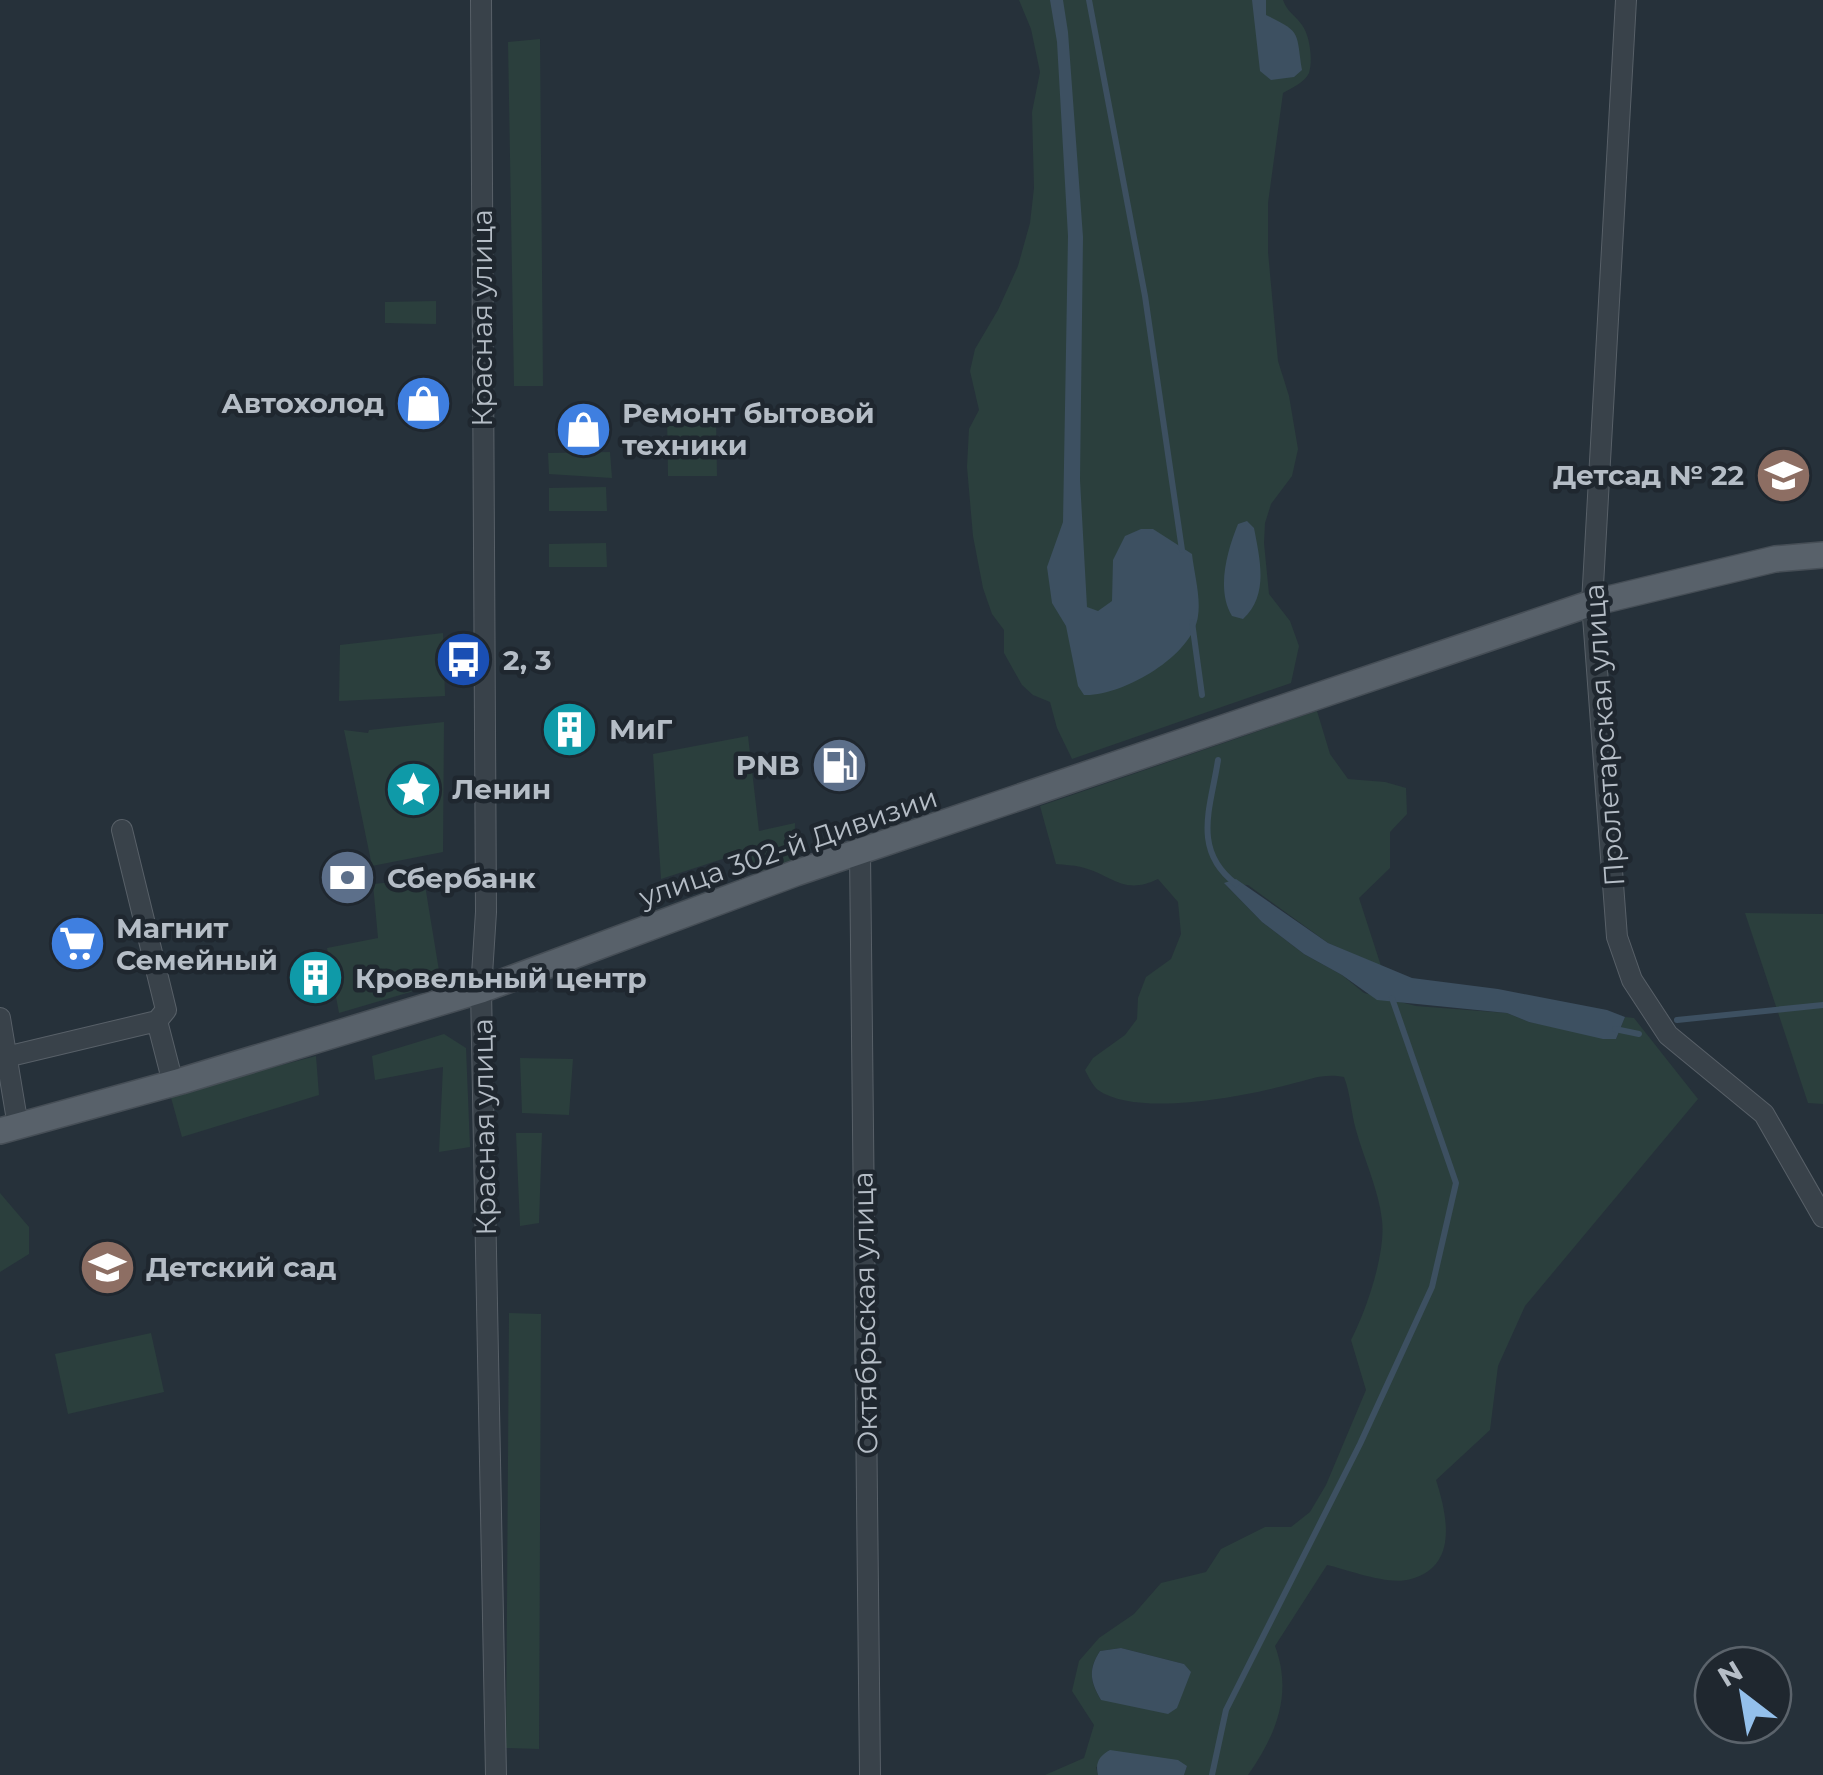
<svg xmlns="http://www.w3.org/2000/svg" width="1823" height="1775" viewBox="0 0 1823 1775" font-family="Montserrat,sans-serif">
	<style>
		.green { fill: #2b3f3d; fill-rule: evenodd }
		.water { fill: #3d5061 }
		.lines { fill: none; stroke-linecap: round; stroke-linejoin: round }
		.stream { stroke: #3d5061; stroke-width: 6 }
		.minor-casing { stroke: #586068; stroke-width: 22 }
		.major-casing { stroke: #464e56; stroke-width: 28 }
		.minor { stroke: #39424a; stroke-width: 20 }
		.major { stroke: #58616a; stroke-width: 25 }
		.labels { text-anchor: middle; stroke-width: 9; stroke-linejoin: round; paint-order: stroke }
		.street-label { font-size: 28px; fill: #b5bdc6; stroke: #1f272f }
		.poi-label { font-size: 28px; font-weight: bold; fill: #b5bdc6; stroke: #1f272f; text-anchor: start }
	</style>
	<rect width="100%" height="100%" fill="#26313a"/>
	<!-- green -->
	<path class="green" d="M 1019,0 L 1283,0 C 1287,12 1295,15 1302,25 C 1310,36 1313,60 1309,73 C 1305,82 1292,88 1283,93 L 1268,203 L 1268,252 L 1278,361 L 1289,396 L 1298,449 L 1292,476 L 1271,504 L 1265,523 L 1264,543 L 1269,594 L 1290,621 L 1299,646 L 1291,683 L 1072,759 L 1057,728 L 1050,702 L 1033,695 L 1022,685 L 1004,653 L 1004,630 L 992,614 L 983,588 L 973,536 L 967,467 L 969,429 L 979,410 L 970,371 L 975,349 L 998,310 L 1018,266 L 1030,223 L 1034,188 L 1032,112 L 1040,72 L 1031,29 Z
		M 540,39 L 543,386 L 514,386 L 508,42 Z
		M 436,301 L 436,324 L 385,323 L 385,302 Z
		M 667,414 L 716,414 L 717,476 L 668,476 Z
		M 610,452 L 612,478 L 549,474 L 548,453 Z
		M 606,487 L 607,511 L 549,511 L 549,488 Z
		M 606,543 L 607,567 L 549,567 L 549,544 Z
		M 443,633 L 445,696 L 339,701 L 340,645 Z
		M 1317,711 L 1330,754 L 1348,779 L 1385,782 L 1406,788 L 1407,814 L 1390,832 L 1390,868 L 1359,898 L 1381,966 L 1328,943 L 1248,885 L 1225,884 L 1262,922 L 1304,954 L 1342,975 L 1364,993 L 1416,1006 L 1507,1013 L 1529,1022 L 1616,1039 L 1625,1017 L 1634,1018 L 1698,1099 L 1525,1306 L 1498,1366 L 1490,1430 L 1436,1480 C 1447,1515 1459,1566 1411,1579 C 1389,1586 1349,1570 1327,1565 L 1275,1646 C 1293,1694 1276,1735 1248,1775 L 1184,1775 L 1187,1766 L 1096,1767 L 1098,1775 L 1045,1775 L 1084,1758 L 1094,1725 L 1072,1691 L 1079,1661 L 1099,1638 L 1134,1614 L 1161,1583 L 1206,1572 L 1221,1549 L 1265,1527 L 1291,1527 L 1310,1512 L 1326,1485 L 1366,1390 L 1351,1340 C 1366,1311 1386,1254 1382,1220 C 1379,1191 1364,1159 1356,1130 C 1351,1113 1351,1095 1344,1077 C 1324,1073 1311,1079 1291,1084 C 1246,1096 1138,1118 1098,1090 C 1093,1086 1088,1076 1085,1070 L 1093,1058 L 1125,1035 L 1137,1019 L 1138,998 L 1146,977 L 1171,959 L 1181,934 L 1178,902 L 1158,879 C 1123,896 1113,875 1081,867 C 1073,865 1064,865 1056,864 L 1040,806 ZM 1121,1648 L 1184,1664 L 1101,1700 C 1090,1681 1088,1670 1100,1651 Z
		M 444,722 L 443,852 L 372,866 L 344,730 L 368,733 L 369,730 Z
		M 748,736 L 759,831 L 795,823 L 794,860 L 755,875 L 747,851 L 661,879 L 653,754 Z
		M 424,879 L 441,983 L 339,1013 L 327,948 L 378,938 L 373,884 Z
		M 1745,913 L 1823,914 L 1823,1104 L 1808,1103 Z
		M 444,1034 L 466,1048 L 470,1147 L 439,1152 L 443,1067 L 375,1080 L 372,1056 Z
		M 316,1056 L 319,1095 L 182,1137 L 170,1094 Z
		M 520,1058 L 573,1059 L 569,1115 L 522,1113 Z
		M 516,1133 L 542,1133 L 539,1223 L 520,1226 Z
		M 0,1193 L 29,1227 L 29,1254 L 0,1272 Z
		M 509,1313 L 541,1314 L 539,1749 L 506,1748 Z
		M 151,1333 L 164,1392 L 68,1414 L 55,1354 Z"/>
	<!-- water -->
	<path class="water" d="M 1050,0 L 1063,0 L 1068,32 L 1083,237 L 1080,480 L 1087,607 L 1098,611 L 1112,601 L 1113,560 L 1125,536 L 1141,529 L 1153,529 L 1192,554 C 1194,573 1201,597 1198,616 C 1193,656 1121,697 1084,695 L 1078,686 L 1066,626 L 1052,603 L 1047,567 L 1063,522 L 1068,236 L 1057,42 Z
		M 1252,0 L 1266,0 L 1266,15 C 1302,32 1296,32 1302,70 L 1294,77 L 1271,80 L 1260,71 Z
		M 1247,521 L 1254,528 C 1260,560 1269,595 1243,619 L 1232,616 C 1216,590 1227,551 1238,524 Z
		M 1236,879 L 1328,943 L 1412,978 L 1498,989 L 1607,1010 L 1625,1017 L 1616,1039 L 1603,1039 L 1529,1022 L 1507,1013 L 1377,1000 L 1342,975 L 1304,954 L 1262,922 L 1224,883 Z
		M 1121,1648 L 1184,1664 L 1191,1672 L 1177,1708 L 1168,1714 L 1101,1700 C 1090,1681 1088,1670 1100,1651 Z
		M 1110,1750 L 1178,1760 L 1187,1766 L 1184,1775 L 1098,1775 C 1095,1763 1099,1756 1110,1750 Z"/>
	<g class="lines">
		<!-- stream -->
		<path class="stream" d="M 1089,0 L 1145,296 L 1182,550
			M 1192,622 L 1202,695
			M 1218,760 C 1211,807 1191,850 1236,884
			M 1677,1020 L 1823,1005
			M 1615,1029 L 1639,1034
			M 1212,1775 L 1226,1710 L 1360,1444 L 1432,1287 L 1456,1183 L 1392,998"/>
		<defs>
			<path id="minor" d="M 481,0 L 486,912 L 481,990 L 496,1775
				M 1626,0 L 1592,603 L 1617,937 L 1632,980 L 1668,1035 L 1764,1114 L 1823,1217
				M 122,830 L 166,1010 L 157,1021
				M 860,852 L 870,1775
				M 0,1018 L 18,1126
				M 6,1057 L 157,1021 L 173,1083"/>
			<path id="major" d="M 0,1131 L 181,1081 L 481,990 L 796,873 L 1592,603 L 1775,559 L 1823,555"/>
		</defs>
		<!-- minor casing -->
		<use href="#minor" class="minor-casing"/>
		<!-- major casing -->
		<use href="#major" class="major-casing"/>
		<!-- minor -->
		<use href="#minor" class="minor"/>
		<!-- major -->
		<use href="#major" class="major"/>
	</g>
	<!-- icons -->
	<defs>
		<symbol id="shop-disc" viewBox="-11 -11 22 22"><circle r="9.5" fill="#3f7fe0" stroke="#1f272f"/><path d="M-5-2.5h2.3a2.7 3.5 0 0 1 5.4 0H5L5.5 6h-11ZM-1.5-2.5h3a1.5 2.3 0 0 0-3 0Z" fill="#fff"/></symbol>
		<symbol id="school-disc" viewBox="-11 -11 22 22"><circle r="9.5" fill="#8d6e63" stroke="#1f272f"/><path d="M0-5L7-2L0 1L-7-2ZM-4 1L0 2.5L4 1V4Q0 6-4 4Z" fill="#fff"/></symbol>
		<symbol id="bus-disc" viewBox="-11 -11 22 22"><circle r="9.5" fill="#1a4fb4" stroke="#1f272f"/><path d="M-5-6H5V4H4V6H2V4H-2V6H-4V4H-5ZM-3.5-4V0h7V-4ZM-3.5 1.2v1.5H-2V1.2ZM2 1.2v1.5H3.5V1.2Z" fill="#fff"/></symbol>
		<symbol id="building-disc" viewBox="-11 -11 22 22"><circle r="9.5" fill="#0f9aa8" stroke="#1f272f"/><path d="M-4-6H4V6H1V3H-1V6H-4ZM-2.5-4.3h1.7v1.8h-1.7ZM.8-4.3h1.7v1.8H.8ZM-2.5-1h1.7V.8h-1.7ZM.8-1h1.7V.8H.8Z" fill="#fff"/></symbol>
		<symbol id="fuel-disc" viewBox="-11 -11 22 22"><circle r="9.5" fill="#5c6f8a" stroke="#1f272f"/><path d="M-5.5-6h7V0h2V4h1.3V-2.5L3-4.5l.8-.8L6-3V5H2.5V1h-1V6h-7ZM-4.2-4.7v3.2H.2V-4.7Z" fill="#fff"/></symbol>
		<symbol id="sight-disc" viewBox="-11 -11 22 22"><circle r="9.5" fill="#0f9aa8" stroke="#1f272f"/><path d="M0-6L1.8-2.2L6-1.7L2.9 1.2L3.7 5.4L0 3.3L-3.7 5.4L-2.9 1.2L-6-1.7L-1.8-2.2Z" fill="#fff"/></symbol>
		<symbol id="bank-disc" viewBox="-11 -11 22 22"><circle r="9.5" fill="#5c6f8a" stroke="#1f272f"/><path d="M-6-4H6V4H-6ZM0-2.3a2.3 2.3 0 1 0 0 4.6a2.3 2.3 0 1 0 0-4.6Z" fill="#fff"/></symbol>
		<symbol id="supermarket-disc" viewBox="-11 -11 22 22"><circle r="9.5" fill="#3f7fe0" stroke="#1f272f"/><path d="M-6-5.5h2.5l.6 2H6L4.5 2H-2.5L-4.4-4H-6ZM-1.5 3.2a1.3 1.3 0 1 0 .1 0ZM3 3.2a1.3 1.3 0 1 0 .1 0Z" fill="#fff"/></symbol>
	</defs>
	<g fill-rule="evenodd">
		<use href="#shop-disc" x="392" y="372" width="63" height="63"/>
		<use href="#shop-disc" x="552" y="398" width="63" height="63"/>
		<use href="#school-disc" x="1752" y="444" width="63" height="63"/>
		<use href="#bus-disc" x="432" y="628" width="63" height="63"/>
		<use href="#building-disc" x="538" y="698" width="63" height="63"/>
		<use href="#fuel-disc" x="808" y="734" width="63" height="63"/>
		<use href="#sight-disc" x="382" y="758" width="63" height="63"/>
		<use href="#bank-disc" x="316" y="846" width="63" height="63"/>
		<use href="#supermarket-disc" x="46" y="912" width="63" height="63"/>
		<use href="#building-disc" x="284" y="946" width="63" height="63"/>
		<use href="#school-disc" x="76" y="1236" width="63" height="63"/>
	</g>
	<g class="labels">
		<!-- street labels -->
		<g class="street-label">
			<text transform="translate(482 318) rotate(-90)" y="10">Красная улица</text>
			<text transform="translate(1604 735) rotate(-94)" y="10">Пролетарская улица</text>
			<text transform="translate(788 847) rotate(-19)" y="10">улица 302-й Дивизии</text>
			<text transform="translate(484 1127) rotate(-91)" y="10">Красная улица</text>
			<text transform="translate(865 1313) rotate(-91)" y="10">Октябрьская улица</text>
		</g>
		<!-- poi labels -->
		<g class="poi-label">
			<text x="384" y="413" text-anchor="end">Автохолод</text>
			<text x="622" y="423">Ремонт бытовой<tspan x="622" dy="32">техники</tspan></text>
			<text x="1744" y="485" text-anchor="end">Детсад № 22</text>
			<text x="503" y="670">2, 3</text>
			<text x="609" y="739">МиГ</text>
			<text x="800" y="775" text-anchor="end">PNB</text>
			<text x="452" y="799">Ленин</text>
			<text x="387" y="888">Сбербанк</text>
			<text x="116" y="938">Магнит<tspan x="116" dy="32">Семейный</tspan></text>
			<text x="355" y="988">Кровельный центр</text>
			<text x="146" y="1277">Детский сад</text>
		</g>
	</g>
	<!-- north arrow -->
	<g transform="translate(1743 1695) rotate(329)"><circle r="48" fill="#1f272f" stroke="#5b636b" stroke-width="2.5"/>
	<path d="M0-8L18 38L0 25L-18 38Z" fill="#94c0eb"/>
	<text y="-15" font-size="28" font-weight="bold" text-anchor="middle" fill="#b5bdc6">N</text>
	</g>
</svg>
